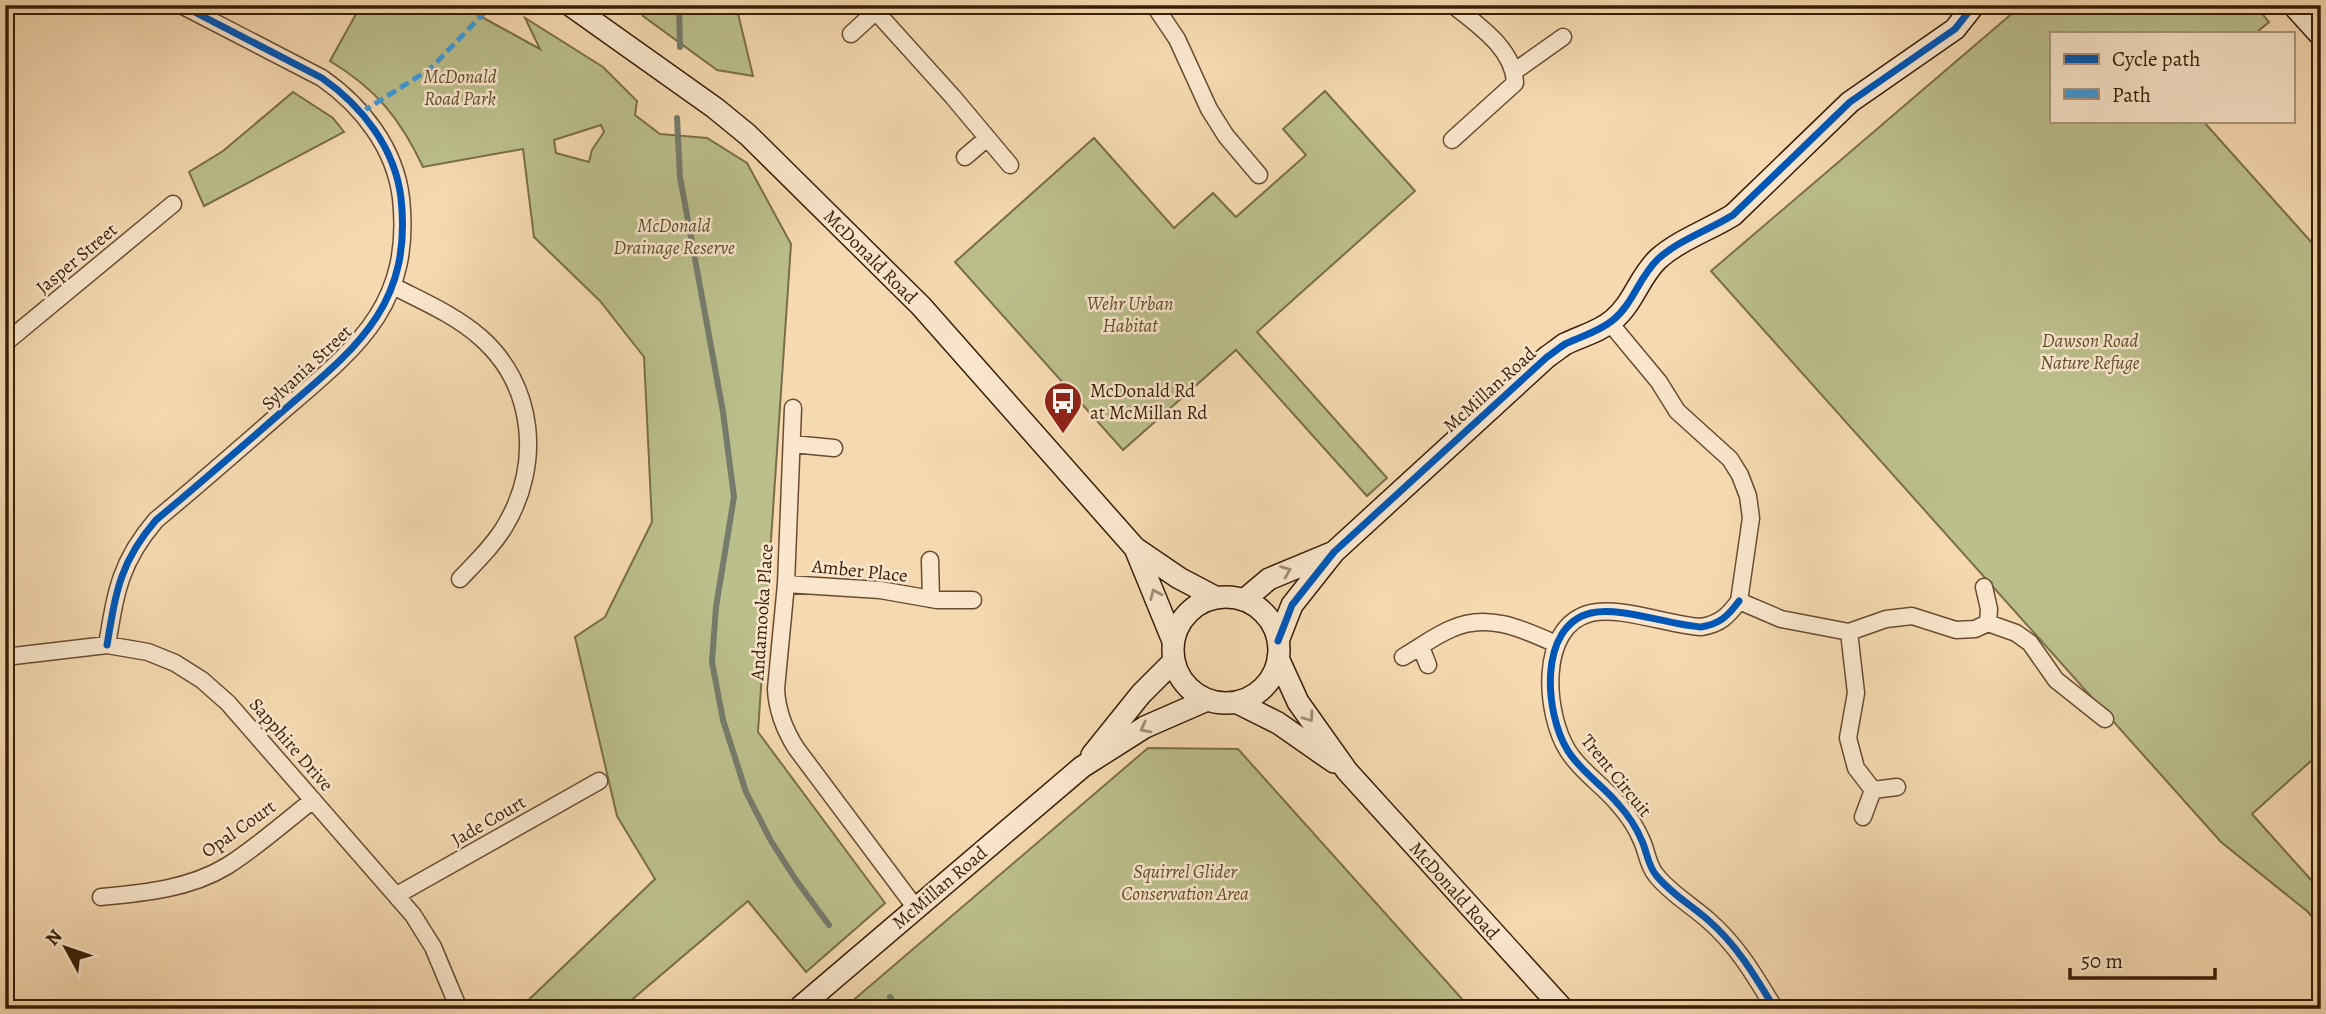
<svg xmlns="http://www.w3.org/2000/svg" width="2326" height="1014" viewBox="0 0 2326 1014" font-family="Alegreya,serif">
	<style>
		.green { fill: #bbbf8c; stroke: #7a6e4a; stroke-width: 2; fill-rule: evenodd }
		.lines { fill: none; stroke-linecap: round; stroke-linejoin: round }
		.stream { stroke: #757c6c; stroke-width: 6 }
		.street-casing { stroke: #694d31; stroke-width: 19 }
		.secondary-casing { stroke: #3a1e07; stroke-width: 24 }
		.street { stroke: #f9e6cc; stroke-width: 16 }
		.secondary { stroke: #f9e6cc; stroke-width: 21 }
		.quiet { stroke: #3e9bdd; stroke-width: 5; stroke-dasharray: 10 5; stroke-linecap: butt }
		.cycleway-casing { stroke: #f9e6cc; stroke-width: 11 }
		.cycleway { stroke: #0057b8; stroke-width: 7 }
		.oneway { stroke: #a38c73 }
		.labels { text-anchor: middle; stroke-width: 5; stroke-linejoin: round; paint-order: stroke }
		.park-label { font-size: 19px; font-style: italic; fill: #614e2f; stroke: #f9e6cc }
		.street-label { font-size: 19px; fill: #3a1e07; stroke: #f9e6cc }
		.poi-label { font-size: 19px; fill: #3a1e07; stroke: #f9e6cc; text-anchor: start }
	</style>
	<rect width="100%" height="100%" fill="#f6d9b0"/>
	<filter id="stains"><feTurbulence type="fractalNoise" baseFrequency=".00286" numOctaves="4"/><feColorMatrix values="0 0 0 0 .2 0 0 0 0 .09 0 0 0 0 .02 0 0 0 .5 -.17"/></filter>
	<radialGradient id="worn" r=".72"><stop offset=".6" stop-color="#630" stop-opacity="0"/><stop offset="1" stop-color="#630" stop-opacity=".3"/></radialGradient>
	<!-- green -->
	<path class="green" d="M 361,5 L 460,5 L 540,49 L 525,18 L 603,67 L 637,101 L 635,115 L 660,134 L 707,138 L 747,163 L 791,244 L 758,732 L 885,903 L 806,972 L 748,901 L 621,1009 L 519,1009 L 655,879 L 617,816 L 575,637 L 605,617 L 652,522 L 644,357 L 600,301 L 534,237 L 523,149 L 423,167 C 400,118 376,89 330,61 ZM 601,125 L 604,132 L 592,150 L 589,162 L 556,153 L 554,140 Z
		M 636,5 L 736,5 L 753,76 L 717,70 L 643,16 Z
		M 2022,5 L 2255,5 L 2269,22 L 2256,33 L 2051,33 L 2051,121 L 2203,121 L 2321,253 L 2321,752 L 2252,814 L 2321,891 L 2321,927 L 2308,912 L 2221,842 L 1711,271 Z
		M 1325,91 L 1415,191 L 1257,332 L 1387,478 L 1367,496 L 1236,350 L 1123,450 L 955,262 L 1094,138 L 1174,228 L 1213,193 L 1236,217 L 1306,155 L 1283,129 Z
		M 293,92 L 333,118 L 344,132 L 204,206 L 189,172 L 223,151 Z
		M 1148,748 L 1238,749 L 1471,1009 L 843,1009 Z"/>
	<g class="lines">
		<!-- stream -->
		<path class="stream" d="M 679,5 L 680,47
			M 677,118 L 680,177 L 723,412 L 734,497 L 716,607 L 712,662 L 723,720 L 746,792 L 771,841 L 796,880 L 829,925
			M 890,997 L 897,1009"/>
		<defs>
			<path id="street" d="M 870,5 L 953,97 L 1010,165
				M 1154,5 L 1177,39 L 1209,109 L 1226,136 L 1259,175
				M 851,34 L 875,12
				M 1515,71 L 1563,37
				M 1452,140 L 1515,83 C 1514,49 1478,25 1453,5
				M 965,157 L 986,139
				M 393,286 C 422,301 455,315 480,337 C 535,385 542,464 505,526 C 493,546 476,562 460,579
				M 1610,323 L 1659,382 L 1677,411 L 1730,459 L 1740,475 L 1748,496 L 1751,518 L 1739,601
				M 5,343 L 173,204
				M 793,408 L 786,584 L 776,689 C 777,711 784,729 796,748 L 915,907
				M 792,444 L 834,448
				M 930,560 L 931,599
				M 786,584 L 880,590 L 937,600 L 973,600
				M 1984,587 L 1989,609 L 1988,623
				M 1739,601 C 1728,616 1720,624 1701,627 C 1669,625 1620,606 1591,613 C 1537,626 1545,715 1568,751 C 1582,773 1604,786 1619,805 C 1628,815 1637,829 1642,841 C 1647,852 1648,866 1656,875 C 1670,893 1691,905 1708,920 C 1737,945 1755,976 1775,1009
				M 1739,601 L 1781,619 L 1849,632 L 1886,619 L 1912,616 L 1956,630 L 1975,629 L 1988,623 L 2016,633 L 2030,643 L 2056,680 L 2105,719
				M 1849,632 L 1856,693 L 1848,738 L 1856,768 L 1873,790 L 1863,817
				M 107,645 C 116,591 120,562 156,520 C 197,486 237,451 277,416 C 352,351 413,309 401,198 C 395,148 362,106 322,78 L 181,5
				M 1421,647 L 1428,665
				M 5,657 L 107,645 L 148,652 L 175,663 L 202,680 L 228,703 L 413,915 L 433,947 L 459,1009
				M 1403,657 C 1419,648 1434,636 1451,629 C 1487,612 1523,629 1556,644
				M 1873,790 L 1897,787
				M 397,895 L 599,781
				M 101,897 C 144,893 189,889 227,866 C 257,847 285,822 313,800"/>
			<path id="secondary" d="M 570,5 L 715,108 L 748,135 L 921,306 L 1135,548 L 1173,641
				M 2293,5 L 2321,36
				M 1135,548 L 1179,578 L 1217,598
				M1173 650a53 53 0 1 1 106 0a53 53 0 1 1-106 0Z
				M 1244,600 L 1269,579 L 1334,552
				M 1278,641 L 1292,605 L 1334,552 L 1547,357 C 1553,353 1559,348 1565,344 C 1581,336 1599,332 1613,320 C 1633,304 1639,277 1658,259 C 1679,240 1709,230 1733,215 L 1850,102 L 1955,29 L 1974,5
				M 1278,658 L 1298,702 L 1347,771 L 1563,1009
				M 1236,702 L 1278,723 L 1334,762
				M 1092,755 L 1141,694 L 1174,661
				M 798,1009 L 1082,767 L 1145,727 L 1207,700"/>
		</defs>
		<!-- street casing -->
		<use href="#street" class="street-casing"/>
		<!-- secondary casing -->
		<use href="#secondary" class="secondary-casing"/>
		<!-- street -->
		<use href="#street" class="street"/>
		<!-- secondary -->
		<use href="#secondary" class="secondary"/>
		<!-- quiet -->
		<path class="quiet" d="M 362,112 L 430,69 L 488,9"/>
		<defs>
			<path id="cycleway" d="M 1739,601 C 1728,616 1720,624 1701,627 C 1669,625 1620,606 1591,613 C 1537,626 1545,715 1568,751 C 1582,773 1604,786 1619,805 C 1628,815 1637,829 1642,841 C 1647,852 1648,866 1656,875 C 1670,893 1691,905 1708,920 C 1737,945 1755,976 1775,1009
				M 1278,641 L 1292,605 L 1334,552 L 1547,357 C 1553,353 1559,348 1565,344 C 1581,336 1599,332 1613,320 C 1633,304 1639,277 1658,259 C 1679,240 1709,230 1733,215 L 1850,102 L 1955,29 L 1974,5
				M 107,645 C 116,591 120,562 156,520 C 197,486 237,451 277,416 C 352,351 413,309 401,198 C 395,148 362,106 322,78 L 181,5"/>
		</defs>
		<!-- cycleway casing -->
		<use href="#cycleway" class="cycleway-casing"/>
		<!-- cycleway -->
		<use href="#cycleway" class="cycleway"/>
	</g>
	<!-- one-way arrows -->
	<defs><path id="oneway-chevron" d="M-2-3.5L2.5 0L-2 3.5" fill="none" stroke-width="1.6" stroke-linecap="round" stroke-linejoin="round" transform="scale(1.75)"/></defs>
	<g class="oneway">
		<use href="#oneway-chevron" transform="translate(1286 571) rotate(-22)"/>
		<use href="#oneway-chevron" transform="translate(1155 594) rotate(-113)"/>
		<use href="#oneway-chevron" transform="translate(1309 717) rotate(54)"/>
		<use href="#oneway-chevron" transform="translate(1145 728) rotate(152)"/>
	</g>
	<!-- icons -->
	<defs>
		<symbol id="bus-pin" viewBox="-11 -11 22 30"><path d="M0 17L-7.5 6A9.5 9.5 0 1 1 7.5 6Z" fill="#8f2418" stroke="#f9e6cc"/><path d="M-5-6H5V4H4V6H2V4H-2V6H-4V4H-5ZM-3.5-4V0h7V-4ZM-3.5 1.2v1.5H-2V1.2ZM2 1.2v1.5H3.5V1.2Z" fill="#fff"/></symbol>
	</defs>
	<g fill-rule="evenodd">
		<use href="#bus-pin" x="1041" y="379" width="44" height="60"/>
	</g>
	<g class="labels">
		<!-- park labels -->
		<g class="park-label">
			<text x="460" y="83">McDonald<tspan x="460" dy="22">Road Park</tspan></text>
			<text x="674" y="232">McDonald<tspan x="674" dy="22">Drainage Reserve</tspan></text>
			<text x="1130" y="310">Wehr Urban<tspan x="1130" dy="22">Habitat</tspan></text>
			<text x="2090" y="347">Dawson Road<tspan x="2090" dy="22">Nature Refuge</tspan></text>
			<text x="1185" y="878">Squirrel Glider<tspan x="1185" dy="22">Conservation Area</tspan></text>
		</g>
		<!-- street labels -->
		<g class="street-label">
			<text transform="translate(871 256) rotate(45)" y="7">McDonald Road</text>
			<text transform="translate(76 258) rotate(-40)" y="7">Jasper Street</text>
			<text transform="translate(306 367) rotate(-43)" y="7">Sylvania Street</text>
			<text transform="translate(1489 389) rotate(-42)" y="7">McMillan Road</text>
			<text transform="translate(860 570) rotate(6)" y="7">Amber Place</text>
			<text transform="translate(761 612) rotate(-86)" y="7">Andamooka Place</text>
			<text transform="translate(292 744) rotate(49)" y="7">Sapphire Drive</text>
			<text transform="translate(1617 775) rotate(51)" y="7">Trent Circuit</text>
			<text transform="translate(488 820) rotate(-30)" y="7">Jade Court</text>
			<text transform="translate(238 828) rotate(-35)" y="7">Opal Court</text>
			<text transform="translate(939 887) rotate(-40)" y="7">McMillan Road</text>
			<text transform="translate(1455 890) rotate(48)" y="7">McDonald Road</text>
		</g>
		<!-- poi labels -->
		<g class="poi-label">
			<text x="1090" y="397">McDonald Rd<tspan x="1090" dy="22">at McMillan Rd</tspan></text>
		</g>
	</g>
	<!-- margin -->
	<rect width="2326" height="1014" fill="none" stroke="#f6d9b0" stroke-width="28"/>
	<rect x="7" y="7" width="2312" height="1000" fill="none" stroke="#3a1e07" stroke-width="3.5"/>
	<rect x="14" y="14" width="2298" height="986" fill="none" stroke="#3a1e07" stroke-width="2"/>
	<!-- legend -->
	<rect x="2050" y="32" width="245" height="91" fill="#f9e6cc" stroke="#ad967d" stroke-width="2"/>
	<rect x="2064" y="54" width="35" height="10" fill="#0057b8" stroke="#ad967d" stroke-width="2"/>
	<text x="2112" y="66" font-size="21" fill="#3a1e07">Cycle path</text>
	<rect x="2064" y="89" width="35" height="10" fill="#3e9bdd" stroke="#ad967d" stroke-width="2"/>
	<text x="2112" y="102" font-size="21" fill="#3a1e07">Path</text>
	<!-- north arrow -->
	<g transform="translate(66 948) rotate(310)" stroke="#f9e6cc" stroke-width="5" paint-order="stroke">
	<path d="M0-5L12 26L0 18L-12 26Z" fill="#3a1e07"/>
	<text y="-10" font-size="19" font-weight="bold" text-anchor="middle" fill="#3a1e07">N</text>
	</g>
	<!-- scale -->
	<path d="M2070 968v10h145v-10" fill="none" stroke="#3a1e07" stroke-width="3.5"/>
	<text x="2081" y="968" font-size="21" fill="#3a1e07" stroke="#f9e6cc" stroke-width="5" paint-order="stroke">50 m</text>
	<rect width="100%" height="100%" filter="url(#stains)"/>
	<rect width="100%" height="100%" fill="url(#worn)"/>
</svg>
